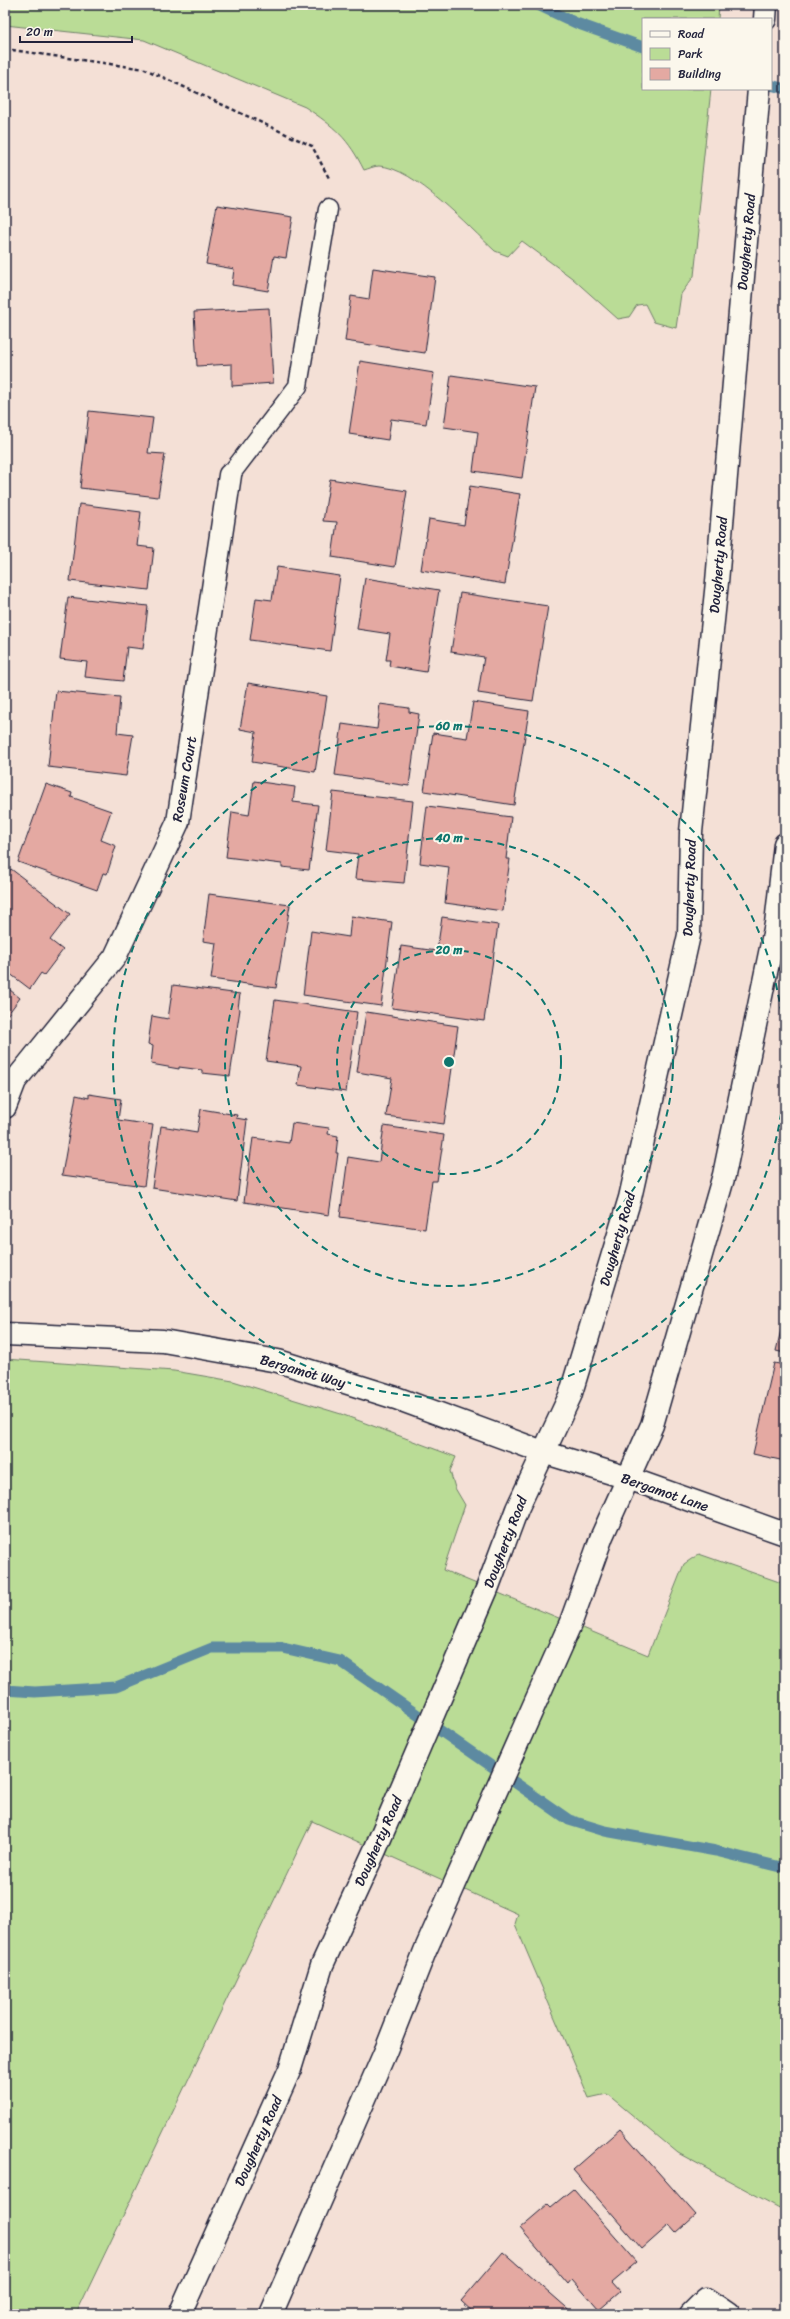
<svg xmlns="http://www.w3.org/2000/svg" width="790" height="2319" viewBox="0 0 790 2319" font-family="Sriracha,sans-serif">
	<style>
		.green { fill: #badc96; stroke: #6e7f68 }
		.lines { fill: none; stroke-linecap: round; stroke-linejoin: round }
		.stream { stroke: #5d8aa1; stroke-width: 11 }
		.building { fill: #e4a9a2; stroke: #22223b }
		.lane-casing { stroke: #22223b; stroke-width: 21 }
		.street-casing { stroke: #22223b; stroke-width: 25 }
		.secondary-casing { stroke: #22223b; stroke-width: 25 }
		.path { stroke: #22223b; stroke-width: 2.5; stroke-dasharray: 4 3; stroke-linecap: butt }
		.lane { stroke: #fbf7ec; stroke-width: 18 }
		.street { stroke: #fbf7ec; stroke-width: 22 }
		.secondary { stroke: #fbf7ec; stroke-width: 22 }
		.ring { fill: none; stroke: #0f766e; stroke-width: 2; stroke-dasharray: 7 5 }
		.labels { text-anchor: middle; stroke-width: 4; stroke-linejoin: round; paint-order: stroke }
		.street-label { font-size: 14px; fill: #22223b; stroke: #fbf7ec }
		.centre { fill: #0f766e; stroke: #fbf7ec; stroke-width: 2 }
		.ring-label { font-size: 12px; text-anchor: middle; font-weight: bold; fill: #0f766e; stroke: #fbf7ec; stroke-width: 4; stroke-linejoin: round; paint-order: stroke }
	</style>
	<rect width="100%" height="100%" fill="#f4e0d6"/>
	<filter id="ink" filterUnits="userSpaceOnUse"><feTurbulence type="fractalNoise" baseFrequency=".025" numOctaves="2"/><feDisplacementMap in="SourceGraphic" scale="8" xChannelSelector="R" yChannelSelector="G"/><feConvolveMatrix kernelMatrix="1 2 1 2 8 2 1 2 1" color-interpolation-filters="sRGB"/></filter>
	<g filter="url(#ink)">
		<!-- green -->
		<path class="green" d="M 5,5 L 719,5 L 718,19 L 643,19 L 643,89 L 711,89 L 697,220 L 699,230 L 694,276 L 681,294 L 676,328 L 654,322 L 645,304 L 637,305 L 629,317 L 618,319 L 572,278 L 522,241 L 508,256 L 495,251 C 469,227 414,167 379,166 C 374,166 368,169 364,170 C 348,138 335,127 305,107 L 144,40 L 5,25 Z
			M 5,1359 L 174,1371 L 233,1381 L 341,1414 L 456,1457 L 450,1471 L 455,1488 L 465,1505 L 443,1570 L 648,1655 L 684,1564 L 699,1554 L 785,1584 L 785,2211 L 678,2153 L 607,2094 L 589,2098 L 515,1924 L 518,1914 L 312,1821 L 76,2314 L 5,2314 Z"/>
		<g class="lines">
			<!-- stream -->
			<path class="stream" d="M 538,5 L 576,23 L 643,47
				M 771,85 L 785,89
				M 5,1690 L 35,1692 L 116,1687 L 212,1648 L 283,1648 L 340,1661 L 569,1820 L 605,1831 L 716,1851 L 785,1868"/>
		</g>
		<!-- building -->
		<path class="building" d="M 217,205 L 293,217 L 286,258 L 274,256 L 268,291 L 232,285 L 234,269 L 206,264 Z
			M 373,268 L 435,277 L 425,353 L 345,341 L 351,296 L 369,299 Z
			M 269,308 L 273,383 L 232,386 L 232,364 L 197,366 L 194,312 Z
			M 360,361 L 434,373 L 426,424 L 391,419 L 388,440 L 349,434 Z
			M 451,375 L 535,387 L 522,478 L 473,471 L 478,432 L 444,427 Z
			M 89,411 L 153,418 L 148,453 L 165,454 L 158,497 L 80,488 Z
			M 330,479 L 407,491 L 395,567 L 332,557 L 337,522 L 323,521 Z
			M 470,486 L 520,494 L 505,584 L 421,570 L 429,519 L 464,525 Z
			M 79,504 L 141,512 L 137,546 L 154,548 L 149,590 L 70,581 Z
			M 277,567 L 340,576 L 330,651 L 250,640 L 256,598 L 272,600 Z
			M 365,578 L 439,590 L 426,672 L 389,666 L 390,660 L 386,660 L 390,634 L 357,629 Z
			M 460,593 L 548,606 L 533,701 L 478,693 L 484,657 L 451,652 Z
			M 68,597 L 148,606 L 143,649 L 127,647 L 123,681 L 85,677 L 87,662 L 60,659 Z
			M 248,683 L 327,696 L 315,772 L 252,762 L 256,732 L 240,729 Z
			M 56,691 L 120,697 L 117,733 L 133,735 L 126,776 L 48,767 Z
			M 473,702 L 529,711 L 514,805 L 424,791 L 433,733 L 467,738 Z
			M 380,704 L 409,708 L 409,712 L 419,714 L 409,786 L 335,775 L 342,724 L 377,729 Z
			M 254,781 L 295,787 L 293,802 L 318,805 L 309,870 L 282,867 L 282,864 L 226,857 L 232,812 L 249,815 Z
			M 46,784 L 72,793 L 71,797 L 111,811 L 101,840 L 116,846 L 107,874 L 103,873 L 97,890 L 18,862 Z
			M 333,792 L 413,801 L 404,883 L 355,879 L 358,854 L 326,850 Z
			M 427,806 L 511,817 L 506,859 L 510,859 L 503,911 L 445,903 L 449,867 L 420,863 Z
			M 11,869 L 70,914 L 50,940 L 63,950 L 44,975 L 41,973 L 30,989 L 5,970 L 5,878 Z
			M 209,894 L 290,905 L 276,988 L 211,979 L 216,943 L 203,941 Z
			M 351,916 L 392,922 L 381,1006 L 303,995 L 311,931 L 349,937 Z
			M 442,917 L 498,925 L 484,1021 L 392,1008 L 401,946 L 437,951 Z
			M 173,985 L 240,994 L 238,1008 L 240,1009 L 230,1076 L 202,1073 L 202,1070 L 179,1067 L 179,1069 L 151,1064 L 153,1046 L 148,1044 L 152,1016 L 168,1019 Z
			M 5,986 L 20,998 L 5,1018 Z
			M 275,1000 L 357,1012 L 346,1092 L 298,1085 L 301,1066 L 266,1061 Z
			M 366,1012 L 458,1026 L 444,1124 L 386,1116 L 392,1078 L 357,1072 Z
			M 89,1094 L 121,1099 L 118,1120 L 153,1125 L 144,1186 L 62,1175 L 76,1095 L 89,1098 Z
			M 201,1109 L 237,1115 L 236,1118 L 247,1120 L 237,1201 L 152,1188 L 161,1126 L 197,1132 Z
			M 292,1123 L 329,1128 L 328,1134 L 338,1136 L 336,1153 L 338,1153 L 329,1215 L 244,1202 L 253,1138 L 289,1143 Z
			M 384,1126 L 444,1135 L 437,1181 L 432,1181 L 425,1229 L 340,1217 L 348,1157 L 379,1162 Z
			M 785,1313 L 785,1353 L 776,1351 Z
			M 774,1363 L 785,1365 L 785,1461 L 753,1454 Z
			M 620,2129 L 696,2215 L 676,2233 L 669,2225 L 642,2249 L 573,2170 Z
			M 573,2189 L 637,2262 L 612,2283 L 620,2292 L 599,2310 L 572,2279 L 568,2284 L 520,2228 L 548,2204 L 551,2207 Z
			M 503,2252 L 574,2314 L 475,2314 L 461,2301 Z"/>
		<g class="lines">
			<defs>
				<path id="lane" d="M 230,475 L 298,386 L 328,209"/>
				<path id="street" d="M 5,1107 L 15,1081 L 115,957 L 178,822 L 230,475
					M 5,1334 L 163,1341 L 278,1361 L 396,1398 L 543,1452 L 628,1478 L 785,1534
					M 691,2314 L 706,2299 L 728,2314"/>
				<path id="secondary" d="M 765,19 L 766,5
					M 180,2314 L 290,2069 L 322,1965 L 375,1850 L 487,1589 L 517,1509 L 570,1396 L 630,1198 L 689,935 L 691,832 L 717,582 L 759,89
					M 271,2314 L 386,2050 L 425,1951 L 571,1622 L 602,1536 L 652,1425 L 724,1175 L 776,924 L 785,844"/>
			</defs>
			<!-- lane casing -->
			<use href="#lane" class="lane-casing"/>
			<!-- street casing -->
			<use href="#street" class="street-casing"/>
			<!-- secondary casing -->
			<use href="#secondary" class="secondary-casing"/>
			<!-- path -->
			<path class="path" d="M 5,49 L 145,69 L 312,146 L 330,180"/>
			<!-- lane -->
			<use href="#lane" class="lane"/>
			<!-- street -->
			<use href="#street" class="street"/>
			<!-- secondary -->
			<use href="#secondary" class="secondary"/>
		</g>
	</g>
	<!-- distance rings -->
	<g class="ring">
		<circle cx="449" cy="1062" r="112"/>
		<circle cx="449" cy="1062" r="224"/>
		<path d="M785 1065A336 336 0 1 1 785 1059"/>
	</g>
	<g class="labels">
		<!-- street labels -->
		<g class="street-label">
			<text transform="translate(746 242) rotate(-85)" y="5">Dougherty Road</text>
			<text transform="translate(718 565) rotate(-85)" y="5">Dougherty Road</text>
			<text transform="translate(184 779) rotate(-80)" y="5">Roseum Court</text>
			<text transform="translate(689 888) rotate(-88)" y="5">Dougherty Road</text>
			<text transform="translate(617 1239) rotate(-74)" y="5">Dougherty Road</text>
			<text transform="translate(303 1371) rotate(16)" y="5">Bergamot Way</text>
			<text transform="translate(665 1492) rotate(19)" y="5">Bergamot Lane</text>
			<text transform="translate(505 1542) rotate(-69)" y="5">Dougherty Road</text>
			<text transform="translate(378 1841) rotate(-66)" y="5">Dougherty Road</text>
			<text transform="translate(258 2141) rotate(-66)" y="5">Dougherty Road</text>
		</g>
	</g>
	<circle cx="449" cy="1062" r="6" class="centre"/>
	<g class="ring-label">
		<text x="449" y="730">60 m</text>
		<text x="449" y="842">40 m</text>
		<text x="449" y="954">20 m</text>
	</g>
	<!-- margin -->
	<rect width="790" height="2319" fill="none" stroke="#fbf7ec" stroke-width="20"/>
	<rect x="10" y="10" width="770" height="2299" fill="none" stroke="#22223b" stroke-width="1.5" filter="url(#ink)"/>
	<!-- legend -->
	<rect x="642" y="18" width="130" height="72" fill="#fbf7ec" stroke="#a4a2a5"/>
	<rect x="650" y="31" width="20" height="6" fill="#fbf7ec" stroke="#a4a2a5"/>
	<text x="678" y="38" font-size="12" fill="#22223b">Road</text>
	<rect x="650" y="48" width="20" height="12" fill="#badc96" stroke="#a4a2a5"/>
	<text x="678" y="58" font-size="12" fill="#22223b">Park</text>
	<rect x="650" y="68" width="20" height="12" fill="#e4a9a2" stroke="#a4a2a5"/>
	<text x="678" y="78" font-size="12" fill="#22223b">Building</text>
	<!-- scale -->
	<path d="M20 36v6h112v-6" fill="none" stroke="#22223b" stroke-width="2"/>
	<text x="26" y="36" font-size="12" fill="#22223b" stroke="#fbf7ec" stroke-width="3" paint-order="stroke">20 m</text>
</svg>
